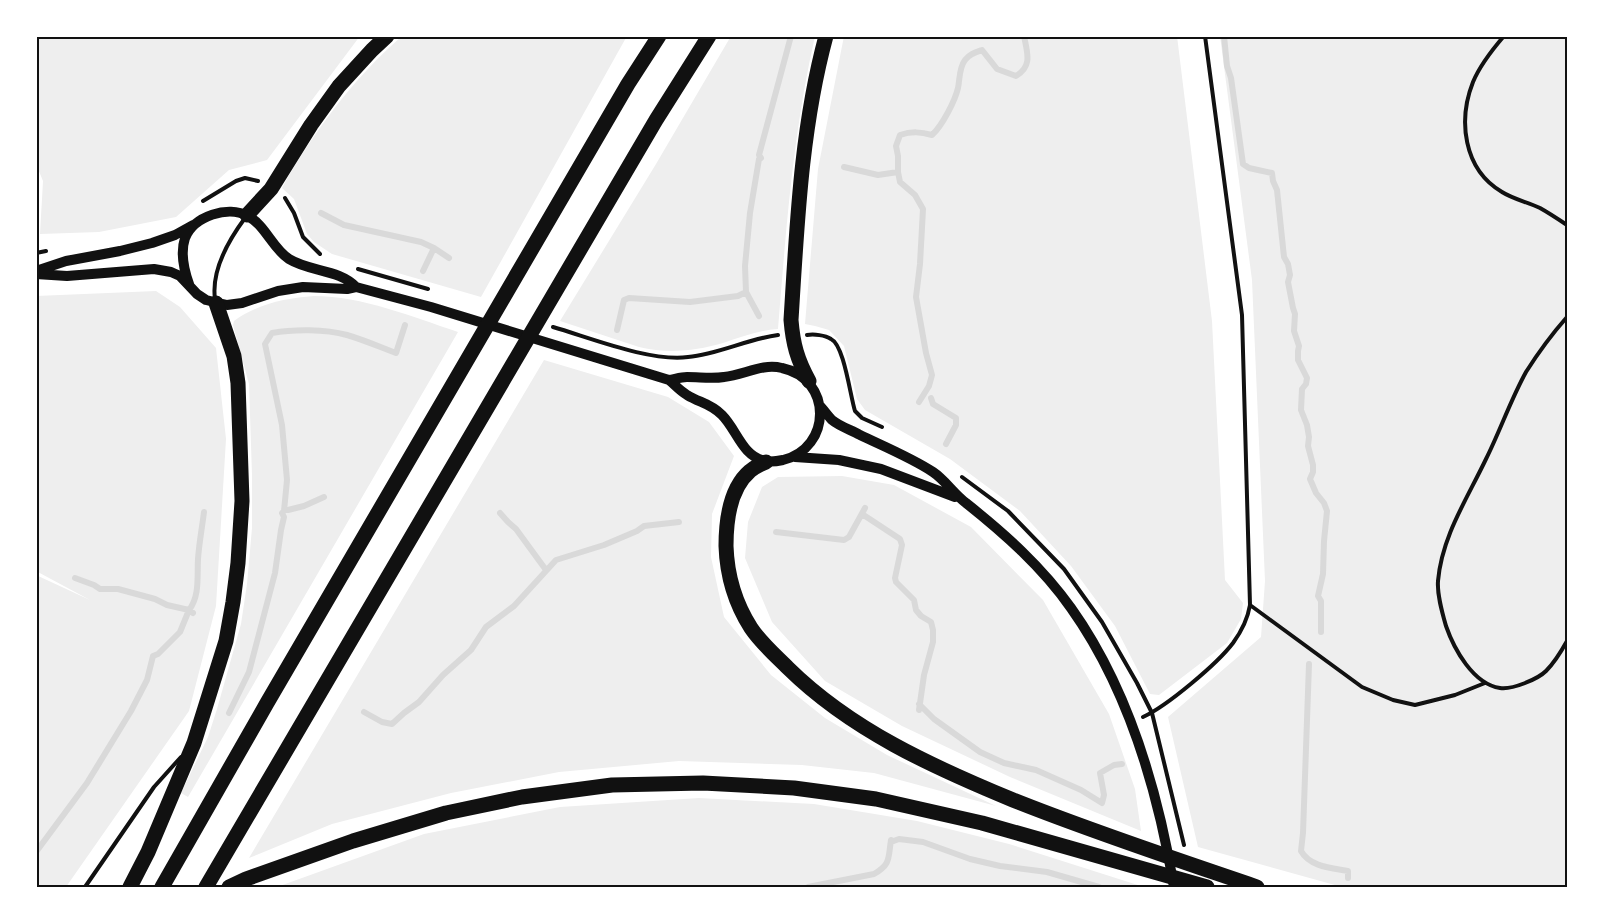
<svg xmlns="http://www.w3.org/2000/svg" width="1603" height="923" viewBox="0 0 1603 923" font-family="'Titillium Web',sans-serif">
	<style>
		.green { fill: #eee }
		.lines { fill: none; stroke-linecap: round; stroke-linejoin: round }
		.stream { stroke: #d9d9d9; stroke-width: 6 }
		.path { stroke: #111; stroke-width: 4 }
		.service { stroke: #111; stroke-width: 4 }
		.tertiary { stroke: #111; stroke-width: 10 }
		.motorway { stroke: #111; stroke-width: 15 }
		.neatline { fill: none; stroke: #111; stroke-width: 2 }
	</style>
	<rect width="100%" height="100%" fill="#fff"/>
	<!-- green -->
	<path class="green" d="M 36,36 L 360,36 L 267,160 L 229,170 L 176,217 L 99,232 L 40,234 L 43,181 L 36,164 Z
		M 402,36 L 627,36 L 481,297 L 332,254 L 314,242 L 307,234 L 294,199 L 282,188 C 314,131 353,79 402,36 Z
		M 731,36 L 815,36 C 793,133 786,230 778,329 C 759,330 741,337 723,343 C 695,351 668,354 639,347 L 560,321 L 656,164 Z
		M 844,36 L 1177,36 L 1212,321 L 1225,580 L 1243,603 L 1241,619 L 1227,643 L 1159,695 L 1150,694 L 1115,626 L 1071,566 L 1020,511 L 950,459 L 865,410 L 857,399 L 844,346 L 829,330 L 815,326 L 805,324 L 818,169 Z
		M 1220,36 L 1567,36 L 1567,887 L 1342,887 L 1198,847 L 1168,717 L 1261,637 L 1265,581 L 1252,280 Z
		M 156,291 L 180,307 L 216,348 L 226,439 L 216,606 L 189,711 L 66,887 L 36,887 L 36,575 L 90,600 L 36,571 L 36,296 Z
		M 314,296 C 362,296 413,317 458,332 L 188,797 L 181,793 L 208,737 L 217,709 L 241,624 L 247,584 L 252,528 L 252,475 L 249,384 L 233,325 L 234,321 C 257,304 286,298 314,296 Z
		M 544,360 L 668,397 L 709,422 L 734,456 L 712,514 L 711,557 L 724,617 L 771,675 L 825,718 L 887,755 L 996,806 L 874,773 L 802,765 L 679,761 L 559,772 L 451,793 L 332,824 L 249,858 Z
		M 842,476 L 894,485 L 971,527 L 1043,600 L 1109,714 L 1135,789 L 1141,831 L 1010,777 L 902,726 L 825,681 L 772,622 L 745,558 L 748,522 L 762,487 L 778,477 Z
		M 699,798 L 814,804 L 917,821 L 1009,844 L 1144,887 L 277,887 L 424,834 L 560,807 Z"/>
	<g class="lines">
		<!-- stream -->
		<path class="stream" d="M 1224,36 L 1227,66 L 1231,78 L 1243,164 L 1249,168 L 1272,173 L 1273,181 L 1277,190 L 1284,257 L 1288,264 L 1290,275 L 1288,282 L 1293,308 L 1295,314 L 1294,331 L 1299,346 L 1298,351 L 1298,360 L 1307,378 L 1306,384 L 1302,389 L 1301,410 L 1307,425 L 1309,437 L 1308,446 L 1313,465 L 1313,472 L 1310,479 L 1316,493 L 1324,503 L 1327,511 L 1324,541 L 1323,574 L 1318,596 L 1321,601 L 1321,632
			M 844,167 L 878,175 L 898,172
			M 321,213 L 344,225 L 421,242 L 434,248 L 449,258
			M 423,271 L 434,248
			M 759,316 L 746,292 L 745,266 L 750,213 L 759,159 L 761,158 L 759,155 L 791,36
			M 617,330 L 624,300 L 629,298 L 690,302 L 738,296 L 746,292
			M 931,398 L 933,404 L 956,418 L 956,425 L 946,444
			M 919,402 L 929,386 L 932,375 L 926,353 L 916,297 L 920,264 L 923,209 L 915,195 L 900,182 L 898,172 L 898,156 L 896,146 L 900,135 C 912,131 921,132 932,135 C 942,126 955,101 958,88 C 960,78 959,68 965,60 C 969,54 976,52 982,50 L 997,69 L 1016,76 C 1033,66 1027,52 1024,36
			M 288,510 L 304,506 L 324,497
			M 500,513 L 508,522 L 516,529 L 546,570
			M 862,514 L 900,539 L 902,545 L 895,578 L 896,582 L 914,600 L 916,610 L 921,616 L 931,622 L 933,630 L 933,642 L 924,675 L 919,710
			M 776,532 L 844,540 L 849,537 L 865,508
			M 75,578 L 94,585 L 100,589 L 118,589 L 155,599 L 167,605 L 189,610 C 200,596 197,576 198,559 C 199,544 202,528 204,512
			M 1309,664 L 1303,833 L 1301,851 C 1310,867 1332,868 1348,871 L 1348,878
			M 919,704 L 934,719 L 980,752 L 1004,763 L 1036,770 L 1081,790 L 1102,803 L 1104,795 L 1100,773 L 1114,765 L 1122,764
			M 364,712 L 382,722 L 392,724 L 404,713 L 419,702 L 443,675 L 471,650 L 486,627 L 514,606 L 556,560 L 604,545 L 637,531 L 644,526 L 679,522
			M 229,713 L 249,672 L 275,573 L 281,530 L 284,517 L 282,513 L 284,511 L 287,480 L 282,425 L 265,344 L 272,333 C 294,329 325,329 347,335 C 364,340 380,347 396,353 L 405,325
			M 891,842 L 899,839 L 923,842 L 970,859 L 1000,866 L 1047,872 L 1099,887
			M 36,852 L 87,783 L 131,711 L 147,680 L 153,656 L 158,654 L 180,632 L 189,610 L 193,613
			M 808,887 L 874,874 C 891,864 888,859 891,840"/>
		<!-- path -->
		<path class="path" d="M 1504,36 C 1492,50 1480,65 1473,82 C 1458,120 1463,169 1502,192 C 1513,199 1527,202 1540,208 C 1549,213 1558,219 1567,225
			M 285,198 L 294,213 L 303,237 L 320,254
			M 203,201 L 236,181 L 245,178 L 258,181
			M 36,253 L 46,251
			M 358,269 L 428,289
			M 1567,317 C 1552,334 1538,353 1526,372 C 1511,399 1500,431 1486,459 C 1467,499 1442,536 1438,581 C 1437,595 1442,612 1446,626 C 1454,649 1473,684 1500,688 C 1512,690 1538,679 1546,671 C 1554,663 1562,650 1567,641
			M 553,327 C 591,338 650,362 688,357 C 719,354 747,339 778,335
			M 807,335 C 814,334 825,335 831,339 C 844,345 850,395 855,411 L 862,418 L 882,427
			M 962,477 L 1008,511 L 1064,569 L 1102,622 L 1137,683 L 1152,713 L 1184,845
			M 1250,605 L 1362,687 L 1393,700 L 1415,705 L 1455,695 L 1485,683
			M 1143,717 C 1167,706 1217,664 1233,643 C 1241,632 1248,617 1250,605 L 1242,315 L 1205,36"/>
		<!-- service -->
		<path class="service" d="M 215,299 C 211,270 228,241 245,218
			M 85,887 L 154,787 L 181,757"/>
		<!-- tertiary -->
		<path class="tertiary" d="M 36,271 L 66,261 L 120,251 L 152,243 L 175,235 L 193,225
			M 36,274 L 67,276 L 154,269 L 171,272 L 180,276 L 197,294 L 206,300 L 227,305 L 242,303 L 278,291 L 303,287 L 347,289 L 356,287 L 431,307 L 669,380 C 675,385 680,391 687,395 C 700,403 710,403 722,415 C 737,430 742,456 765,461 C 771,462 778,461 783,460 C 832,448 833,379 782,368 C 762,363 744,375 724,377 C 712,379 700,377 687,377 C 681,377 675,379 669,380
			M 189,284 C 184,270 180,253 185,238 C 194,216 228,205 248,216 C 266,226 272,248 289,259 C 310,272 339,269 356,287
			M 820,406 C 824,410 828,416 832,420 C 839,426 851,430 860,435 C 883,446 912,458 933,472 C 945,480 954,494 966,503 C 1005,534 1042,567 1071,608 C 1128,688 1158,791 1174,887
			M 795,457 L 839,460 L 881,469 L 955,497"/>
		<!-- motorway -->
		<path class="motorway" d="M 247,215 L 271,189 L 311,125 L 339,86 L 372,50 L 387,36
			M 809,381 C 797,359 793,344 791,320 C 797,225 801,128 826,36
			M 766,462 C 761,464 755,467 750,471 C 730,488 726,521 726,546 C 727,576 735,603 751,628 C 761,643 775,655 788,668 C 851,730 933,767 1013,800 C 1093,832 1175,859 1257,887
			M 130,887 L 148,852 L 194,743 L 226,641 L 233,602 L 238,563 L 242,501 L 238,383 L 234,356 L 216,303
			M 162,887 L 267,703 L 628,84 L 659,36
			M 206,887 L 656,120 L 709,36
			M 229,887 L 246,879 L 353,841 L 446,813 L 522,797 L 612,785 L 703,783 L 794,788 L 876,799 L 982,823 L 1207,887"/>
	</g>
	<!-- border -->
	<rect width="1603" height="923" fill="none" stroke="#ffffff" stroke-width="75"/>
	<rect x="38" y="38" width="1528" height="848" class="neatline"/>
</svg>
